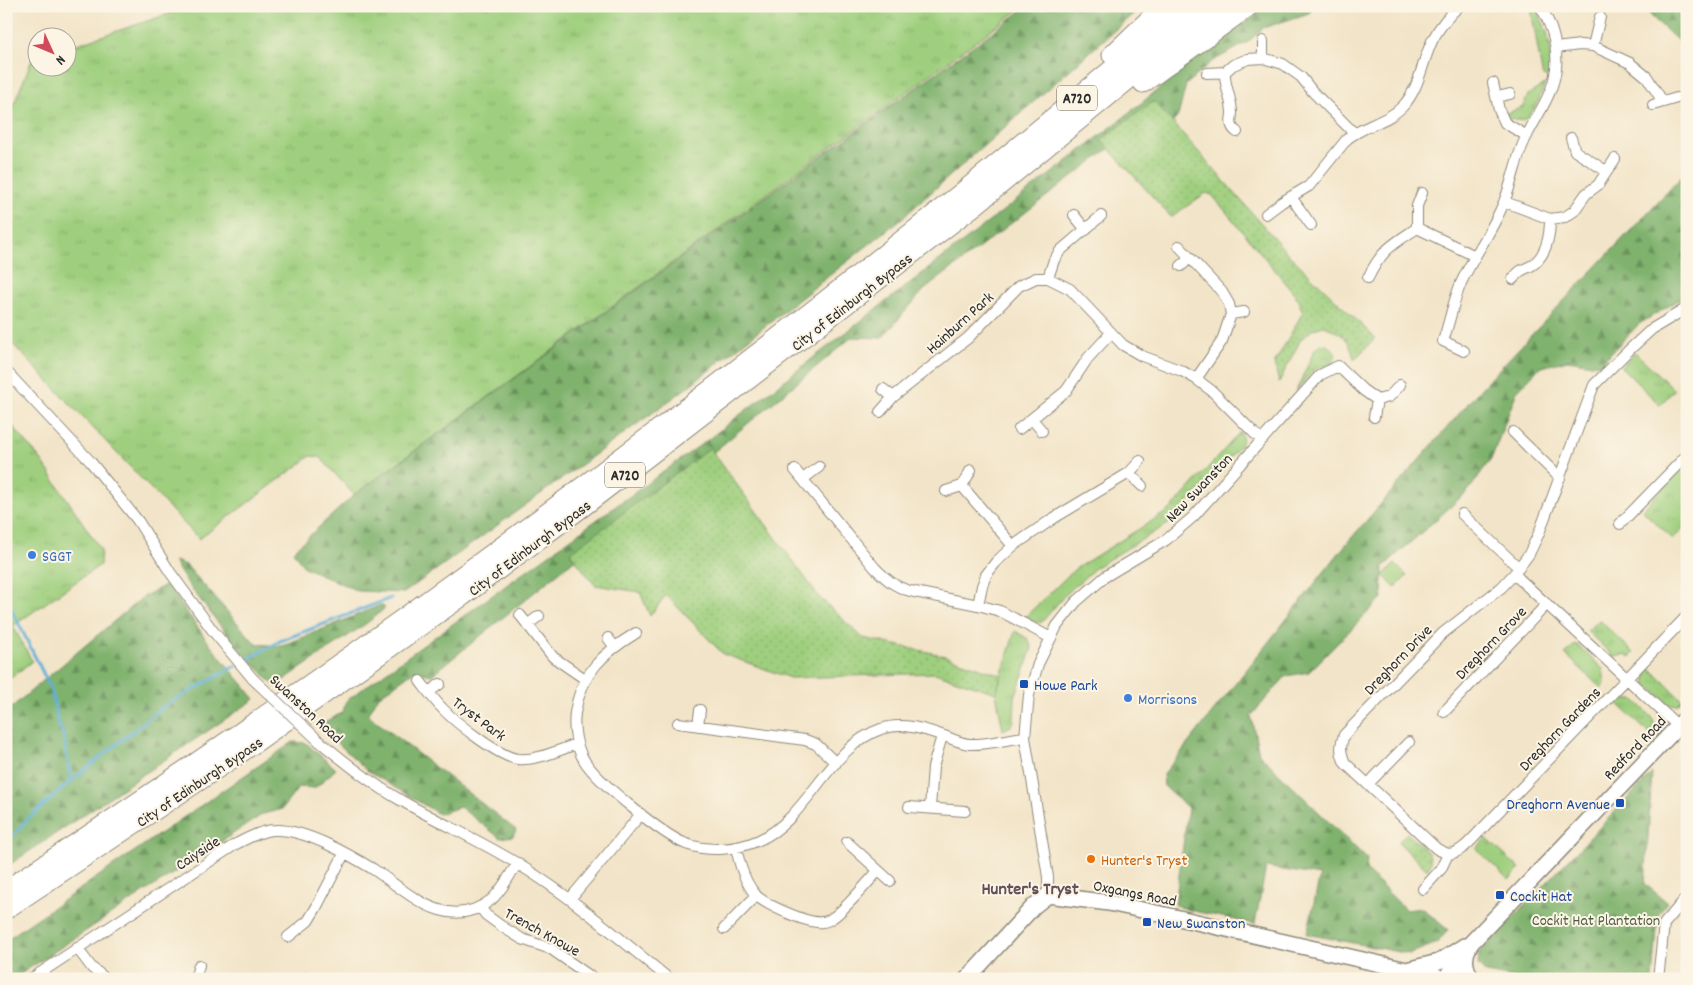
<svg xmlns="http://www.w3.org/2000/svg" width="1693" height="985" viewBox="0 0 1693 985" font-family="Dekko,sans-serif">
	<style>
		.grass { fill: url(#grass-tufts); stroke: #657d54 }
		.forest { fill: url(#forest-firs); stroke: #556e4c }
		.park { fill: url(#park-dots); stroke: #657d54 }
		.pitch { fill: #9fcf7e; stroke: #657d54 }
		.lines { fill: none; stroke-linecap: round; stroke-linejoin: round }
		.stream { stroke: #5fb0da; stroke-width: 3 }
		.street-casing { stroke: #8e887a; stroke-width: 12 }
		.secondary-casing { stroke: #8e887a; stroke-width: 18 }
		.highway-casing { stroke: #8e887a; stroke-width: 21 }
		.street { stroke: #fff; stroke-width: 10 }
		.secondary { stroke: #fff; stroke-width: 15 }
		.highway { stroke: #fff; stroke-width: 19 }
		.street-bridge-casing { stroke: #8e887a; stroke-width: 12; stroke-linecap: butt }
		.street-bridge { stroke: #fff; stroke-width: 10 }
		.shop-dot { fill: #3f7fe0; stroke: #fcf5e5; stroke-width: 2 }
		.transit-dot { fill: #1a4fb4; stroke: #fcf5e5; stroke-width: 2 }
		.food-dot { fill: #e8710a; stroke: #fcf5e5; stroke-width: 2 }
		.labels { text-anchor: middle; stroke-width: 4; stroke-linejoin: round; paint-order: stroke }
		.shield { fill: #fcf5e5; stroke: #6a6863; stroke-width: 1 }
		.shield-label { font-size: 15px; font-weight: bold; fill: #2b2b2b }
		.street-label { font-size: 16px; fill: #2b2b2b; stroke: #fcf5e5 }
		.shop-label { font-size: 16px; fill: #366cbe; stroke: #fcf5e5; text-anchor: start }
		.transit-label { font-size: 16px; fill: #164399; stroke: #fcf5e5; text-anchor: start }
		.food-label { font-size: 16px; fill: #c56008; stroke: #fcf5e5; text-anchor: start }
		.park-label { font-size: 16px; fill: #4e5c44; stroke: #fcf5e5 }
		.neighbourhood-label { font-size: 18px; font-weight: bold; fill: #635058; stroke: #fcf5e5 }
	</style>
	<defs>
		<pattern id="grass-tufts" width="24" height="20" patternUnits="userSpaceOnUse" patternTransform="scale(1.25)"><rect width="24" height="20" fill="#9fcf7e"/><path d="M3 7l-1-3M5 7V3M7 7l1-3M15 17l-1-3M17 17v-4M19 17l1-3" fill="none" stroke="#89b26d"/></pattern>
		<pattern id="forest-firs" width="22" height="20" patternUnits="userSpaceOnUse" patternTransform="scale(1.25)"><rect width="22" height="20" fill="#7fb26d"/><path d="M5 1l3.5 6h-7zM16 11l3.5 6h-7z" fill="#68915a"/></pattern>
		<pattern id="park-dots" width="8" height="8" patternUnits="userSpaceOnUse" patternTransform="scale(1.25)"><rect width="8" height="8" fill="#9fcf7e"/><path d="M2 2h.1M6 6h.1" fill="none" stroke="#89b26d" stroke-width="1.8" stroke-linecap="round"/></pattern>
	</defs>
	<rect width="100%" height="100%" fill="#fcf5e5"/>
	<filter id="ink" filterUnits="userSpaceOnUse"><feTurbulence type="fractalNoise" baseFrequency=".02" numOctaves="2"/><feDisplacementMap in="SourceGraphic" scale="10" xChannelSelector="R" yChannelSelector="G"/><feConvolveMatrix kernelMatrix="1 2 1 2 8 2 1 2 1" color-interpolation-filters="sRGB"/></filter>
	<filter id="wash" filterUnits="userSpaceOnUse"><feTurbulence type="fractalNoise" baseFrequency=".0096" numOctaves="4" result="noise"/><feDisplacementMap in="SourceGraphic" scale="20" xChannelSelector="R" yChannelSelector="G"/><feGaussianBlur stdDeviation="1.12" result="paint"/><feColorMatrix in="noise" values="0 0 0 0 0 0 0 0 0 0 0 0 0 0 0 0 0 1.4 0 .05"/><feComposite in="paint" operator="in"/></filter>
	<g filter="url(#wash)">
		<rect width="100%" height="100%" fill="#f2e4c8"/>
		<!-- grass -->
		<path class="grass" d="M 193,6 L 1024,6 L 354,495 L 320,457 L 311,456 L 199,539 L 6,337 L 6,124 L 37,47 L 38,68 L 68,68 L 68,47 Z
			M 1534,6 C 1549,29 1554,52 1549,78 L 1543,76 L 1542,73 L 1531,9 Z
			M 1545,84 C 1540,96 1534,117 1521,121 L 1511,118 L 1509,120 L 1505,114 L 1523,107 L 1528,95 Z
			M 1322,344 C 1332,345 1340,354 1332,363 C 1328,367 1320,366 1314,370 C 1308,376 1302,384 1296,391 L 1315,349 Z
			M 1635,352 L 1674,390 L 1660,405 L 1621,367 Z
			M 6,418 L 41,460 L 101,550 L 100,565 L 13,626 L 32,661 L 6,682 Z
			M 1240,432 L 1243,440 L 1239,447 L 1168,524 L 1096,567 L 1063,597 L 1041,623 L 1036,622 L 1025,617 L 1075,569 L 1171,509 Z
			M 1687,463 L 1687,524 L 1673,539 L 1642,510 Z
			M 1599,620 L 1634,653 L 1630,657 L 1625,655 L 1615,657 L 1612,655 L 1587,631 Z
			M 1015,631 L 1028,639 L 1032,648 L 1015,697 L 1014,721 L 1011,726 L 1003,730 L 996,693 Z
			M 1576,644 L 1603,669 L 1605,684 L 1601,688 L 1565,654 Z
			M 1650,668 L 1682,700 L 1678,704 L 1669,705 L 1646,683 L 1646,672 Z
			M 1631,699 L 1634,699 L 1652,717 L 1655,727 L 1650,734 L 1617,703 L 1620,700 Z
			M 1486,838 L 1520,869 L 1509,880 L 1476,849 Z"/>
		<!-- forest -->
		<path class="forest" d="M 1028,6 L 1142,6 L 900,220 L 680,393 L 404,593 L 358,591 L 304,567 L 293,551 L 354,495 Z
			M 1267,6 L 1316,6 L 1309,13 L 1263,28 L 1248,42 L 1211,62 L 1186,85 L 1178,116 L 1163,135 L 1132,131 L 924,290 L 882,338 L 852,337 L 680,480 L 604,536 L 432,675 L 414,671 L 378,697 L 368,715 L 516,830 L 513,836 L 500,838 L 460,807 L 439,814 L 368,771 L 319,726 L 343,712 L 346,701 L 706,441 L 1119,121 L 1192,62 Z
			M 1644,6 L 1670,6 L 1687,19 L 1687,49 L 1652,17 Z
			M 1687,171 L 1687,295 L 1639,324 L 1599,365 L 1567,360 L 1539,368 L 1517,391 L 1492,457 L 1469,490 L 1383,567 L 1382,598 L 1309,672 L 1286,676 L 1251,716 L 1259,754 L 1367,859 L 1366,870 L 1406,910 L 1422,908 L 1448,930 L 1437,943 L 1409,954 L 1307,934 L 1320,876 L 1266,867 L 1255,924 L 1189,910 L 1175,905 L 1188,808 L 1164,786 L 1163,775 L 1347,543 L 1485,384 Z
			M 174,561 L 186,565 L 256,644 L 282,646 L 381,605 L 385,608 L 367,623 L 275,686 C 248,660 225,633 203,603 C 192,590 182,577 174,561 Z
			M 164,586 L 169,587 L 211,646 L 255,699 L 6,867 L 6,712 L 143,597 Z
			M 293,742 L 306,743 L 336,769 L 315,788 L 299,787 L 282,809 L 263,814 L 13,979 L 6,979 L 6,940 Z
			M 1652,773 L 1645,884 L 1667,902 L 1658,915 L 1653,979 L 1520,979 L 1486,973 L 1478,965 L 1479,953 Z"/>
		<!-- park -->
		<path class="park" d="M 1154,101 L 1288,254 L 1375,338 L 1354,360 C 1350,339 1344,334 1324,326 L 1313,329 L 1301,339 L 1279,382 L 1274,364 L 1303,312 L 1295,294 L 1212,195 L 1206,193 L 1171,217 L 1101,140 Z
			M 710,448 L 820,598 L 863,638 L 942,655 L 1001,675 L 996,693 L 935,673 L 790,678 L 723,654 L 666,595 L 650,616 L 640,592 L 595,585 L 570,553 Z
			M 1407,833 L 1429,853 L 1431,862 L 1427,870 L 1398,842 Z"/>
		<!-- pitch -->
		<path class="pitch" d="M 1395,564 L 1407,576 L 1395,588 L 1383,575 Z"/>
		<g class="lines">
			<!-- stream -->
			<path class="stream" d="M 6,598 L 51,689 L 58,723 L 63,734 L 71,781
				M 243,662 L 280,641 L 391,598
				M 6,843 L 29,818 L 71,781 L 164,706 L 237,665"/>
		</g>
	</g>
	<g filter="url(#ink)">
		<g class="lines">
			<defs>
				<path id="street" d="M 1593,46 L 1600,17
					M 1556,48 L 1580,45 L 1593,46 L 1630,63 L 1647,77 L 1663,102
					M 1263,58 L 1263,41
					M 1225,72 C 1224,86 1232,99 1232,113 C 1232,118 1230,122 1232,126 C 1233,129 1234,130 1237,132
					M 1207,73 L 1225,72 L 1233,65 L 1248,59 L 1263,58 L 1283,64 L 1301,77 L 1313,92 L 1354,133
					M 1493,83 L 1499,110 L 1505,123 L 1527,136
					M 1497,97 L 1510,94
					M 1653,105 L 1677,98
					M 1571,138 L 1575,151 L 1606,171
					M 1291,197 L 1311,225
					M 1505,202 L 1550,219 L 1565,217 L 1574,211 L 1586,194 L 1598,185 L 1615,159
					M 1266,214 L 1282,202 L 1309,186 L 1347,139 C 1364,125 1388,122 1403,106 C 1420,88 1422,61 1433,39 C 1440,26 1448,16 1459,6
					M 1074,215 L 1086,230
					M 1417,228 L 1417,206 L 1422,193
					M 1179,246 L 1222,292 L 1229,304 L 1231,314 L 1222,341 L 1196,379
					M 1181,266 L 1190,258
					M 1048,278 L 1054,260 L 1060,251 L 1101,216
					M 1368,278 C 1382,249 1392,245 1417,228 L 1475,256
					M 1513,279 C 1522,266 1526,271 1535,263 C 1547,252 1550,235 1550,219
					M 1231,314 L 1244,312
					M 1464,351 L 1443,341 C 1450,321 1453,302 1461,283 C 1474,255 1493,230 1504,202 C 1512,183 1515,163 1523,144 C 1534,118 1553,97 1556,68 C 1558,45 1552,25 1540,6
					M 6,371 L 90,461 L 138,521 L 170,572 L 213,631 L 253,679
					M 883,389 L 893,397
					M 880,412 L 893,397 L 968,338 L 1019,286 L 1036,278 L 1048,278 L 1070,289 L 1123,345 L 1142,356 L 1182,371 L 1196,379 L 1212,391 L 1255,434 L 1263,439
					M 1374,417 L 1377,400
					M 1032,419 L 1042,431
					M 1019,429 L 1066,391 L 1088,358 L 1111,333
					M 1513,432 L 1560,478
					M 795,470 L 875,568 C 886,579 895,587 910,591 L 978,605 L 1000,611 L 1051,638
					M 1129,473 L 1142,486
					M 803,479 L 819,467
					M 962,486 L 1013,546
					M 946,491 L 962,486 L 971,470
					M 1462,514 L 1519,568
					M 1620,524 L 1687,455
					M 1514,574 L 1678,726
					M 978,605 L 982,586 L 986,575 L 996,562 L 1013,546 L 1054,518 L 1129,473 L 1140,461
					M 520,615 L 553,657 L 585,679
					M 527,625 L 539,616
					M 636,633 C 603,653 581,673 575,713 C 573,728 576,747 584,760 C 596,781 663,835 686,844 C 709,852 737,850 759,840 C 809,818 828,747 881,729 C 902,721 927,730 947,737 C 954,740 961,743 969,744 C 987,745 1006,739 1025,737
					M 608,638 L 614,646
					M 420,681 C 427,690 434,700 442,708 C 455,722 499,757 518,759 C 537,761 558,750 577,744
					M 429,692 L 440,684
					M 1444,712 L 1547,604
					M 678,723 L 805,740 L 816,744 L 836,763
					M 698,726 L 700,710
					M 319,741 C 346,763 372,784 402,801 C 440,823 481,841 518,864 C 572,897 620,939 669,979
					M 1368,784 L 1409,742
					M 909,807 L 965,811
					M 930,808 L 933,767 L 942,736
					M 847,842 L 890,881
					M 736,847 C 739,863 744,881 755,894 C 763,904 808,924 822,922 C 825,922 830,920 832,918 C 842,913 869,881 878,871
					M 1448,854 L 1437,849 L 1345,763 C 1340,752 1340,746 1344,735 L 1443,633 L 1502,587 L 1514,574 L 1529,554 L 1539,533 L 1594,385 L 1629,350 L 1652,329 L 1687,308
					M 1448,854 C 1462,853 1472,839 1481,830 L 1687,616
					M 1423,889 L 1441,869 L 1448,854
					M 1048,895 L 1048,877 L 1025,737 L 1029,695 L 1038,664 L 1057,626 L 1076,602 L 1106,576 L 1166,540 L 1193,517 L 1320,375 L 1338,366 L 1363,390 L 1377,400 L 1389,397 L 1400,385
					M 570,899 L 641,814
					M 480,907 L 486,915 L 501,926 L 522,939 L 551,949 L 594,979
					M 724,929 L 756,896
					M 288,937 L 308,921 L 316,908 L 344,854
					M 77,948 L 92,968 L 106,979
					M 31,979 L 236,844 C 248,838 262,830 275,830 C 305,829 348,854 373,869 C 408,892 447,934 491,900 C 502,891 509,875 518,863
					M 195,979 L 199,965
					M 305,979 L 307,978
					M 1658,979 L 1664,924 L 1687,897"/>
				<path id="secondary" d="M 1469,947 C 1463,958 1465,968 1472,979
					M 1410,969 L 1439,962 L 1464,946
					M 967,979 L 1034,906 L 1048,895 L 1109,903 L 1170,916 L 1446,979
					M 1445,979 L 1472,942 L 1687,717"/>
				<path id="highway" d="M 1112,55 L 1163,6
					M 1143,83 L 1249,6
					M 6,890 C 159,789 311,686 459,578 C 630,453 799,323 965,190 C 1040,129 1114,67 1189,6
					M 6,909 L 236,756 L 464,595 L 585,505 L 978,203 L 1218,6"/>
			</defs>
			<!-- street casing -->
			<use href="#street" class="street-casing"/>
			<!-- secondary casing -->
			<use href="#secondary" class="secondary-casing"/>
			<!-- highway casing -->
			<use href="#highway" class="highway-casing"/>
			<!-- street -->
			<use href="#street" class="street"/>
			<!-- secondary -->
			<use href="#secondary" class="secondary"/>
			<!-- highway -->
			<use href="#highway" class="highway"/>
			<defs>
				<path id="street-bridge" d="M 253,679 L 319,741"/>
			</defs>
			<!-- street-bridge casing -->
			<use href="#street-bridge" class="street-bridge-casing"/>
			<!-- street-bridge -->
			<use href="#street-bridge" class="street-bridge"/>
		</g>
	</g>
	<!-- markers -->
	<g class="shop-dot">
		<circle cx="32" cy="555" r="5"/>
		<circle cx="1128" cy="698" r="5"/>
	</g>
	<g class="transit-dot">
		<rect x="1019" y="679" width="10" height="10" rx="2.5"/>
		<rect x="1615" y="798" width="10" height="10" rx="2.5"/>
		<rect x="1495" y="890" width="10" height="10" rx="2.5"/>
		<rect x="1142" y="917" width="10" height="10" rx="2.5"/>
	</g>
	<circle class="food-dot" cx="1091" cy="859" r="5"/>
	<g class="labels">
		<!-- shield labels -->
		<g class="shield">
			<rect x="1057" y="85.5" width="40" height="25" rx="4"/>
			<rect x="605" y="462.5" width="40" height="25" rx="4"/>
		</g>
		<g class="shield-label">
			<text x="1077" y="103">A720</text>
			<text x="625" y="480">A720</text>
		</g>
		<!-- street labels -->
		<g class="street-label">
			<text transform="translate(851 301) rotate(-38)" y="6">City of Edinburgh Bypass</text>
			<text transform="translate(959 322) rotate(-42)" y="6">Hainburn Park</text>
			<text transform="translate(1198 487) rotate(-46)" y="6">New Swanston</text>
			<text transform="translate(529 547) rotate(-37)" y="6">City of Edinburgh Bypass</text>
			<text transform="translate(1490 642) rotate(-46)" y="6">Dreghorn Grove</text>
			<text transform="translate(1397 659) rotate(-46)" y="6">Dreghorn Drive</text>
			<text transform="translate(307 708) rotate(43)" y="6">Swanston Road</text>
			<text transform="translate(480 718) rotate(37)" y="6">Tryst Park</text>
			<text transform="translate(1559 728) rotate(-46)" y="6">Dreghorn Gardens</text>
			<text transform="translate(1634 747) rotate(-46)" y="6">Redford Road</text>
			<text transform="translate(199 781) rotate(-34)" y="6">City of Edinburgh Bypass</text>
			<text transform="translate(197 852) rotate(-33)" y="6">Caiyside</text>
			<text transform="translate(1135 892) rotate(11)" y="6">Oxgangs Road</text>
			<text transform="translate(543 931) rotate(29)" y="6">Trench Knowe</text>
		</g>
		<!-- shop labels -->
		<g class="shop-label">
			<text x="42" y="561">SGGT</text>
			<text x="1138" y="704">Morrisons</text>
		</g>
		<!-- transit labels -->
		<g class="transit-label">
			<text x="1034" y="690">Howe Park</text>
			<text x="1610" y="809" text-anchor="end">Dreghorn Avenue</text>
			<text x="1510" y="901">Cockit Hat</text>
			<text x="1157" y="928">New Swanston</text>
		</g>
		<!-- food labels -->
		<g class="food-label">
			<text x="1101" y="865">Hunter's Tryst</text>
		</g>
		<!-- park labels -->
		<g class="park-label">
			<text x="1596" y="925">Cockit Hat Plantation</text>
		</g>
		<!-- neighbourhood labels -->
		<g class="neighbourhood-label">
			<text x="1030" y="894">Hunter's Tryst</text>
		</g>
	</g>
	<!-- margin -->
	<rect width="1693" height="985" fill="none" stroke="#fcf5e5" stroke-width="25"/>
	<!-- north arrow -->
	<g transform="translate(52 52) rotate(134)"><circle r="24" fill="#fcf5e5" stroke="#a8a49b"/>
	<path d="M0-4L9 19L0 12L-9 19Z" fill="#d1495b"/>
	<text y="-8" font-size="14" font-weight="bold" text-anchor="middle" fill="#2b2b2b">N</text>
	</g>
</svg>
